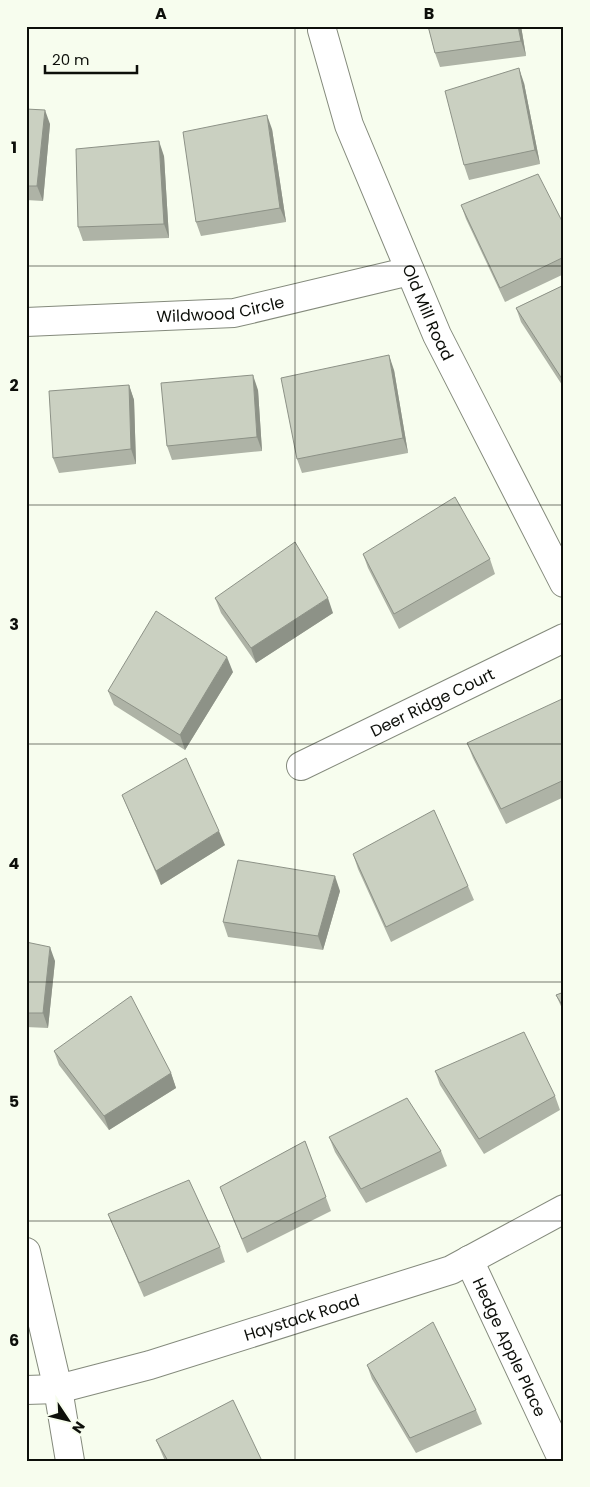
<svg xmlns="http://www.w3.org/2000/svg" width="590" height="1487" viewBox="0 0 590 1487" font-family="Poppins,sans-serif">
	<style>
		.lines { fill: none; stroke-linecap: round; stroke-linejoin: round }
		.minor-casing { stroke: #848a7c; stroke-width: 30 }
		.minor { stroke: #fff; stroke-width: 28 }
		.wall { fill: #aeb3a6 }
		.shaded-wall { fill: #8d9287 }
		.building { fill: #cad0c1; stroke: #8d9287 }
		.grid { fill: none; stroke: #0d0f0a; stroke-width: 1; stroke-opacity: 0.55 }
		.labels { text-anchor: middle; stroke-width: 4; stroke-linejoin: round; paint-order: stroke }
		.street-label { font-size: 16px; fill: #0d0f0a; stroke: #f7fdee }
		.neatline { fill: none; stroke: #0d0f0a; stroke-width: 2 }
		.grid-label { font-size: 16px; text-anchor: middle; font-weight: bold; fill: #0d0f0a }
	</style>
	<rect width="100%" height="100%" fill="#f7fdee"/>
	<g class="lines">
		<defs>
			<g id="minor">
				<path id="s1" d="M 322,30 L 349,125 L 437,335 L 564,583"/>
				<path id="s2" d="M 26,322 L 234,313 L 410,271"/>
				<path id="s3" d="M 301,766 L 564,638"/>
				<path d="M 26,1252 L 58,1389 L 70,1461"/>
				<path id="s4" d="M 469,1260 L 563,1461"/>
				<path id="s5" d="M 26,1390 L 58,1389 L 150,1365 L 451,1270 L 564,1209"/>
			</g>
		</defs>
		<!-- minor casing -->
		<use href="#minor" class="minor-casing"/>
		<!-- minor -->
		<use href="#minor" class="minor"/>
	</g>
	<!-- wall -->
	<path class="wall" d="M 428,26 L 521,26 L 526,56 L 440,67 L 435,53 Z
		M 524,83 L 540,164 L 469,180 L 464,165 Z
		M 26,109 L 50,124 L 43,201 L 26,200 Z
		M 272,129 L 286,222 L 201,236 L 196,222 Z
		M 164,156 L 169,238 L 83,241 L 78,227 Z
		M 461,205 L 564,225 L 564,274 L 505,302 L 466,219 Z
		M 564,285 L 564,388 L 521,322 L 516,308 Z
		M 394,370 L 408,453 L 302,473 L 297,459 Z
		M 129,385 L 134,400 L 136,464 L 59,473 L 53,458 Z
		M 258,390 L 262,451 L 172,460 L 167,446 Z
		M 363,554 L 490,559 L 495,574 L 399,629 L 368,568 Z
		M 215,598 L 333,613 L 256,663 L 221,613 Z
		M 233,672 L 185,750 L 114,705 L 108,691 Z
		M 564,703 L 564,797 L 506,824 L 473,758 L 467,743 Z
		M 122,795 L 225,845 L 161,885 L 128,809 Z
		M 353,854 L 468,886 L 474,900 L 391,942 L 358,869 Z
		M 340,891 L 323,950 L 228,937 L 223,922 Z
		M 26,942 L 55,961 L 48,1028 L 26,1027 Z
		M 564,992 L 564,1013 L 556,995 Z
		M 54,1051 L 171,1073 L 176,1088 L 109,1130 L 59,1065 Z
		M 435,1071 L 555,1096 L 560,1110 L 484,1154 L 440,1085 Z
		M 329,1137 L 441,1151 L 447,1166 L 366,1203 L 335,1152 Z
		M 305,1141 L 331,1211 L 247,1253 L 220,1187 Z
		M 108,1214 L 220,1247 L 225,1262 L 144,1297 L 114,1228 Z
		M 367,1365 L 476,1410 L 482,1424 L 416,1453 L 372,1379 Z
		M 156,1440 L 262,1461 L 165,1461 Z"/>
	<!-- shaded-wall -->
	<path class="shaded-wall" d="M 518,26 L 521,26 L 526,56 L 521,41 Z
		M 519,68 L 524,83 L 540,164 L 535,150 Z
		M 45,110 L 50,124 L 43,201 L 37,186 Z
		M 267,115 L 272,129 L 286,222 L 280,208 Z
		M 159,141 L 164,156 L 169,238 L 164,224 Z
		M 389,355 L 394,370 L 408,453 L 403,438 Z
		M 253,375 L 258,390 L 262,451 L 257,437 Z
		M 129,385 L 134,400 L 136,464 L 131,449 Z
		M 328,598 L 333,613 L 256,663 L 251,648 Z
		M 227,657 L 233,672 L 185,750 L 180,735 Z
		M 219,831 L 225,845 L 161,885 L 156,871 Z
		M 335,876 L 340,891 L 323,950 L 318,936 Z
		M 50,947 L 55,961 L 48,1028 L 43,1013 Z
		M 171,1073 L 176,1088 L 109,1130 L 104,1116 Z"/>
	<!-- building -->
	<path class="building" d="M 428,26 L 518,26 L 521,41 L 435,53 Z
		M 519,68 L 535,150 L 464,165 L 445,91 Z
		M 26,109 L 45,110 L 37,186 L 26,186 Z
		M 267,115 L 280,208 L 196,222 L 183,132 Z
		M 159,141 L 164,224 L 78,227 L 76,149 Z
		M 538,174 L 564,225 L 564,257 L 500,288 L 461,205 Z
		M 564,285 L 564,382 L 516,308 Z
		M 389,355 L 403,438 L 297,459 L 281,378 Z
		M 253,375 L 257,437 L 167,446 L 161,383 Z
		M 129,385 L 131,449 L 53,458 L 49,391 Z
		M 455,497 L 490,559 L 394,614 L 363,554 Z
		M 295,542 L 328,598 L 251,648 L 215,598 Z
		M 156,611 L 227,657 L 180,735 L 108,691 Z
		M 562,699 L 564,703 L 564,780 L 501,809 L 467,743 Z
		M 186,758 L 219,831 L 156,871 L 122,795 Z
		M 434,810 L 468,886 L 386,927 L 353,854 Z
		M 238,860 L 335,876 L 318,936 L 223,922 Z
		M 26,942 L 50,947 L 43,1013 L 26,1013 Z
		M 564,992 L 564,1008 L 556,995 Z
		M 131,996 L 171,1073 L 104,1116 L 54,1051 Z
		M 524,1032 L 555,1096 L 479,1139 L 435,1071 Z
		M 407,1098 L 441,1151 L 361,1189 L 329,1137 Z
		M 305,1141 L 326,1197 L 242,1239 L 220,1187 Z
		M 189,1180 L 220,1247 L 139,1283 L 108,1214 Z
		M 433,1322 L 476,1410 L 410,1438 L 367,1365 Z
		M 233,1400 L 262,1461 L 168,1461 L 156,1440 Z"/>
	<!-- grid -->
	<path class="grid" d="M 295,26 L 295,1461M 26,266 L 564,266M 26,505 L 564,505M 26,744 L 564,744M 26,982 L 564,982M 26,1221 L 564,1221"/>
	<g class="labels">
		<!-- street labels -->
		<g class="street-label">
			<text dy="6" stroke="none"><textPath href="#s2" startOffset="195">Wildwood Circle</textPath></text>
			<text dy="6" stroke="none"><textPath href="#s1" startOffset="302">Old Mill Road</textPath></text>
			<text dy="6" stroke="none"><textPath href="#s3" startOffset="146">Deer Ridge Court</textPath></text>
			<text dy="6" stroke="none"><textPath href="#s5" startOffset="286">Haystack Road</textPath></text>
			<text dy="6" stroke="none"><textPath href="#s4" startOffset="96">Hedge Apple Place</textPath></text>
		</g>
	</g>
	<!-- border -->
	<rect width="590" height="1487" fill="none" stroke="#f7fdee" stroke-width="55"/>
	<!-- north arrow -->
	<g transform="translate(68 1420) rotate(125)" stroke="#f7fdee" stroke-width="4" paint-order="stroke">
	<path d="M0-4L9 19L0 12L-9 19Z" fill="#0d0f0a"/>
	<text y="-8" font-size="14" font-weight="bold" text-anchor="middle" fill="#0d0f0a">N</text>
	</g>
	<!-- scale -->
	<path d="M45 65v8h92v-8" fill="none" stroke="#0d0f0a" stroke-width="2.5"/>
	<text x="52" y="65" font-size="15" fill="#0d0f0a" stroke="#f7fdee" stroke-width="4" paint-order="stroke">20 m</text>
	<rect x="28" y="28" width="534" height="1432" class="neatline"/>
	<g class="grid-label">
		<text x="161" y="19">A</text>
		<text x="429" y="19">B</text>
		<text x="14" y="153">1</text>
		<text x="14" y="391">2</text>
		<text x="14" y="630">3</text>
		<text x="14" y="869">4</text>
		<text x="14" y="1107">5</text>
		<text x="14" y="1346">6</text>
	</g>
</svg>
